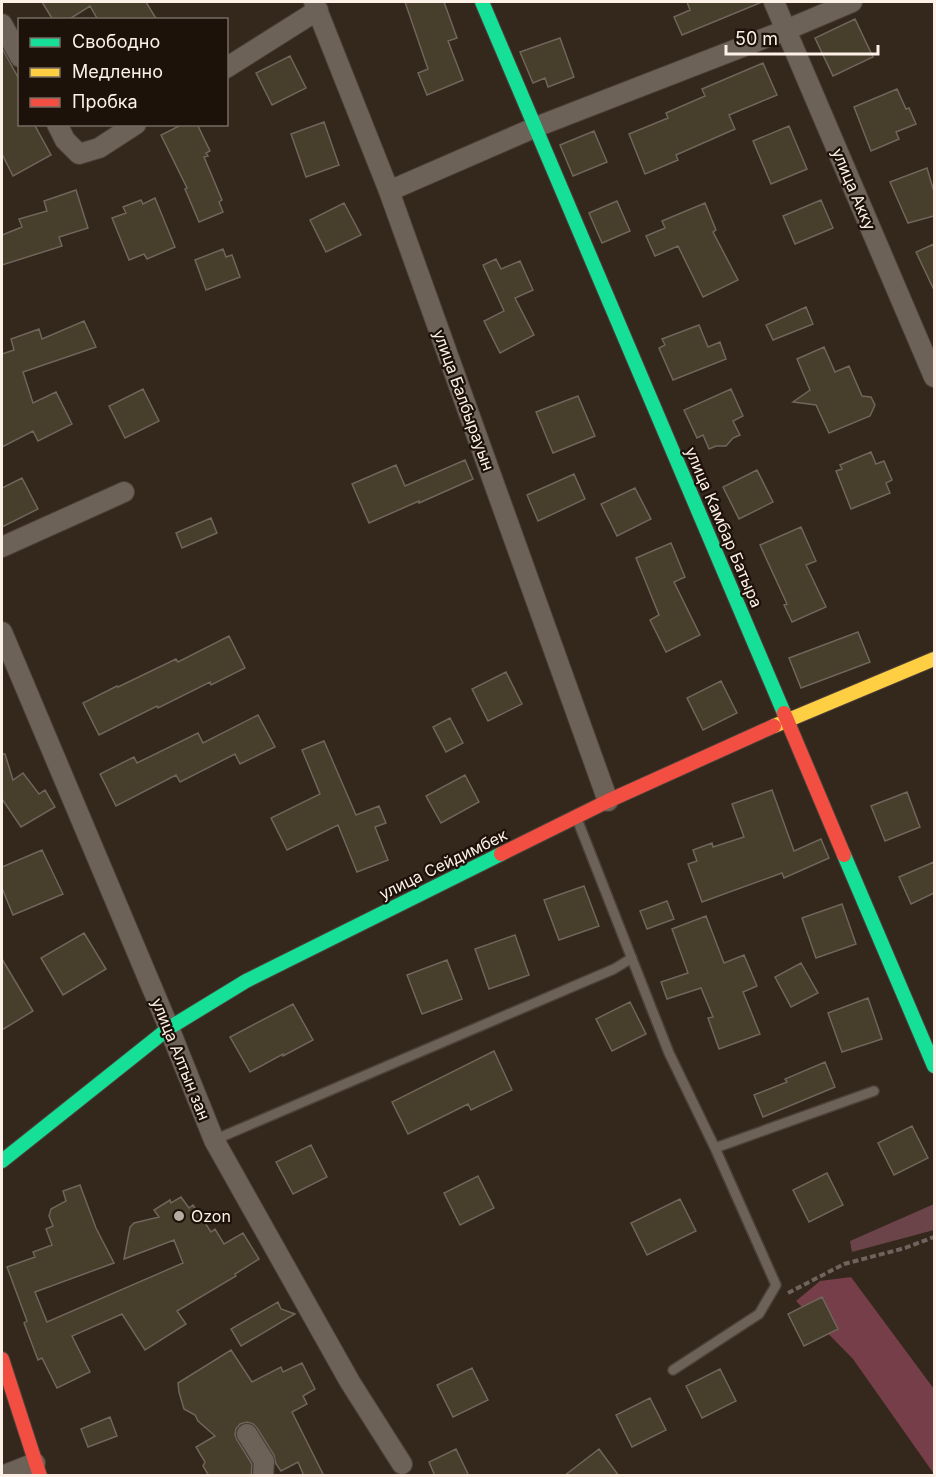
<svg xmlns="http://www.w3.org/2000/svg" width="936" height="1477" viewBox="0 0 936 1477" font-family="Inter,sans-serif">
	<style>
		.green { fill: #6b444a }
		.forest { fill: #753e49 }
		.building { fill: #483e2c; stroke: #6f665b; stroke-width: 1.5 }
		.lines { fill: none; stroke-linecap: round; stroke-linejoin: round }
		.lane-casing { stroke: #4c4139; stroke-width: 12 }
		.street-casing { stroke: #4c4139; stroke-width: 22 }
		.fast-casing { stroke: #4c4139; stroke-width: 16 }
		.slow-casing { stroke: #4c4139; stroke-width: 16 }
		.jam-casing { stroke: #4c4139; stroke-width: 16 }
		.path { stroke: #6e645d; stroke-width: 4; stroke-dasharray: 6 3; stroke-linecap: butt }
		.lane { stroke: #6c6258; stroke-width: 9 }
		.street { stroke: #6c6258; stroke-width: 20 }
		.fast { stroke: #16e098; stroke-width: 14 }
		.slow { stroke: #ffcf43; stroke-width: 14 }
		.jam { stroke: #f24e42; stroke-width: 14 }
		.poi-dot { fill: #b7aa9f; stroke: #1d120a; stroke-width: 2 }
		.labels { text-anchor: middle; stroke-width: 4.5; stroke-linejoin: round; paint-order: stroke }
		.street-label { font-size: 16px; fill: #fdf0e6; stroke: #1d120a }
		.poi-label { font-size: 16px; fill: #fdf0e6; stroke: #1d120a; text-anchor: start }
	</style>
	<rect width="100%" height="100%" fill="#34271c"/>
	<!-- green -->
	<path class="green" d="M 934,1204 L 934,1230 L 852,1252 L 850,1241 Z"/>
	<!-- forest -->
	<path class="forest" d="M 851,1277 L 934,1389 L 934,1474 L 853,1359 L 796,1301 L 820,1281 Z"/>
	<!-- building -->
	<path class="building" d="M 42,2 L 146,2 L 157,20 L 98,20 L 90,6 L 68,20 L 53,20 Z
		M 405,2 L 444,2 L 457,38 L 448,41 L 463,80 L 427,95 L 418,73 L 428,69 Z
		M 687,2 L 762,2 L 682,35 L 674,17 L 690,10 Z
		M 855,19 L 873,57 L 833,76 L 815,38 Z
		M 560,38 L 574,77 L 548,87 L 545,78 L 533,83 L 520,52 Z
		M 2,48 L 20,81 L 20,124 L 34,124 L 51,155 L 13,176 L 2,154 Z
		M 290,56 L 306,88 L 272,105 L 256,73 Z
		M 763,63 L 777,95 L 729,115 L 735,129 L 676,155 L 678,160 L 645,174 L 629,134 L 668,118 L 666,113 L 705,96 L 702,89 Z
		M 897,89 L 906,109 L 909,108 L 916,124 L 896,132 L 899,139 L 871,151 L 854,107 Z
		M 324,122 L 339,165 L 306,177 L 291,134 Z
		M 183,124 L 197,124 L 210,151 L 206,153 L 208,156 L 204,157 L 222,200 L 219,202 L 223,212 L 199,222 L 185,189 L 187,188 L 161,135 Z
		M 789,126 L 807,169 L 771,184 L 753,141 Z
		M 594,131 L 607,162 L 573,176 L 560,145 Z
		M 927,168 L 934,192 L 934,216 L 908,223 L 890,182 Z
		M 76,190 L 88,228 L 59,237 L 62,246 L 2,265 L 2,235 L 22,227 L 19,219 L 47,211 L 44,201 Z
		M 155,198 L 175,247 L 147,259 L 144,254 L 129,260 L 112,218 L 126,213 L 123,207 L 141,200 L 143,204 Z
		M 821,200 L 833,228 L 795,244 L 783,216 Z
		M 617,201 L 630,231 L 602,243 L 589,213 Z
		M 344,203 L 361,235 L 326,252 L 310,220 Z
		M 705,203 L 716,230 L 713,232 L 738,280 L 703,297 L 678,246 L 655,256 L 646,236 L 665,228 L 662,221 Z
		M 934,244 L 934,290 L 916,252 Z
		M 223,249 L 226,257 L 232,255 L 240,277 L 206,290 L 195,260 Z
		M 496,259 L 501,269 L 520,261 L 533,290 L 515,298 L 534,335 L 500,353 L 484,321 L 504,311 L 483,265 Z
		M 806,307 L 813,324 L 773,340 L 766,325 Z
		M 84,321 L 96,347 L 23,372 L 33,403 L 56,392 L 72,424 L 38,441 L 33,431 L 2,447 L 2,354 L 14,350 L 11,339 L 39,329 L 42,339 Z
		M 699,325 L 708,347 L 720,342 L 726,359 L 673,380 L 659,348 L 665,345 L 662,339 Z
		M 824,347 L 835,372 L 849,366 L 862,396 L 871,397 L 875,405 L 870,416 L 829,433 L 816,405 L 793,402 L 810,390 L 797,359 Z
		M 143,389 L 159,421 L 125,438 L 109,406 Z
		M 731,389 L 743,416 L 733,421 L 740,435 L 733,438 L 726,446 L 716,446 L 709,449 L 703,435 L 697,438 L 684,410 Z
		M 578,396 L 595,436 L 553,453 L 536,412 Z
		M 871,452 L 876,464 L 884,461 L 892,480 L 886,483 L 890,493 L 851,509 L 836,471 L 842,469 L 840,465 Z
		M 465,460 L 473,479 L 419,503 L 419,501 L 369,523 L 352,484 L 396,465 L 405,486 Z
		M 757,470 L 773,502 L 739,519 L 723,487 Z
		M 574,474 L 585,499 L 538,521 L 527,495 Z
		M 22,478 L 38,509 L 2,527 L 2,488 Z
		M 635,488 L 651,519 L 617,536 L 601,504 Z
		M 211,518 L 217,533 L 182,548 L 176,533 Z
		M 801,527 L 816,561 L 806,565 L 826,607 L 792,622 L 784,605 L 787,604 L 760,545 Z
		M 671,543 L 685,577 L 674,582 L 700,635 L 666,652 L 650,620 L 659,615 L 636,558 Z
		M 858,632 L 870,662 L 801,688 L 789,658 Z
		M 229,636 L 245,668 L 211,685 L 210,682 L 158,708 L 157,706 L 99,735 L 83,703 L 117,686 L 118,687 L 176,659 L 178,662 Z
		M 506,672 L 522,704 L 488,721 L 472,689 Z
		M 721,681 L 737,713 L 703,730 L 687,698 Z
		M 258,715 L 275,747 L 240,764 L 235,754 L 180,782 L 176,775 L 116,806 L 100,774 L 134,757 L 137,763 L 198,733 L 203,743 Z
		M 450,718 L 463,743 L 446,752 L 433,727 Z
		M 324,741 L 356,815 L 379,806 L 386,823 L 375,827 L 388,860 L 357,872 L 338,825 L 287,850 L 271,818 L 320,794 L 302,750 Z
		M 2,754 L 5,754 L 13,780 L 23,773 L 39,794 L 45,790 L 55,807 L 21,827 L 2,799 Z
		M 465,775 L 479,802 L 441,823 L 426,796 Z
		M 772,790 L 794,851 L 821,839 L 829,858 L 784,878 L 782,873 L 702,902 L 688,864 L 697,861 L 693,850 L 712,843 L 713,847 L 744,837 L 732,804 Z
		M 907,792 L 920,827 L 885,841 L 871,806 Z
		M 42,850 L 63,894 L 13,915 L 2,888 L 2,867 Z
		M 934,862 L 934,893 L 911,904 L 899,877 Z
		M 584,886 L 599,926 L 559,940 L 544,900 Z
		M 667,901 L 674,919 L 647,929 L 640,911 Z
		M 842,904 L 856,944 L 816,958 L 802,918 Z
		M 706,916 L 724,963 L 744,955 L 757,986 L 743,992 L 760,1034 L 719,1049 L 708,1018 L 713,1017 L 701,988 L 667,999 L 661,982 L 688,973 L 672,929 Z
		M 84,933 L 106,969 L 63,995 L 41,958 Z
		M 515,935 L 529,975 L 489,989 L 475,949 Z
		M 2,959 L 33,1011 L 2,1030 Z
		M 447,960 L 462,999 L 422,1014 L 407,975 Z
		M 801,963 L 818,993 L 791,1007 L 775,977 Z
		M 868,998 L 882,1039 L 842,1052 L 828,1013 Z
		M 630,1002 L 646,1034 L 612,1051 L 596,1019 Z
		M 293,1004 L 313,1040 L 283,1056 L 283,1054 L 250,1072 L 230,1037 Z
		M 494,1051 L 512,1090 L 471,1110 L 468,1104 L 408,1134 L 392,1102 Z
		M 825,1062 L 835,1087 L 763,1117 L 754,1095 L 787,1082 L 785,1079 Z
		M 912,1126 L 928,1158 L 894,1175 L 878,1143 Z
		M 311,1145 L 327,1177 L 293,1194 L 276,1162 Z
		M 827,1173 L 843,1205 L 809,1222 L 793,1190 Z
		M 478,1176 L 494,1208 L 460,1225 L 444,1193 Z
		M 80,1185 L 96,1228 L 114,1263 L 35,1292 L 47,1322 L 183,1263 L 174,1240 L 124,1259 L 130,1227 L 134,1223 L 159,1217 L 154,1210 L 170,1200 L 171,1203 L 181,1197 L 189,1208 L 193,1205 L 211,1232 L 215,1229 L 224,1244 L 243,1233 L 259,1259 L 235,1274 L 236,1276 L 177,1311 L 186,1324 L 145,1350 L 122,1314 L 72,1336 L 90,1372 L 57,1388 L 42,1358 L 38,1360 L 24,1323 L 27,1321 L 7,1267 L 35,1257 L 33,1252 L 52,1245 L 46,1229 L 53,1226 L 49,1216 L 51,1209 L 66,1201 L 63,1191 Z
		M 680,1199 L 696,1231 L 647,1255 L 631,1223 Z
		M 822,1297 L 838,1329 L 804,1346 L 788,1314 Z
		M 278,1302 L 281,1309 L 295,1314 L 241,1346 L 231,1329 Z
		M 231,1350 L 252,1382 L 281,1367 L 283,1372 L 302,1363 L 315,1389 L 303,1396 L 307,1404 L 292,1412 L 324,1476 L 304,1476 L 298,1462 L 281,1471 L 276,1464 L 274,1455 L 257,1428 L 253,1424 L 247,1422 L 240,1424 L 236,1429 L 235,1435 L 237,1440 L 252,1464 L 251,1476 L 209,1476 L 203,1466 L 205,1462 L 196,1447 L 215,1436 L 198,1421 L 195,1415 L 184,1409 L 179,1392 L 178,1383 Z
		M 472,1368 L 488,1400 L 453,1417 L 437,1385 Z
		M 720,1369 L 736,1401 L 702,1418 L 686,1386 Z
		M 650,1398 L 666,1430 L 632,1447 L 616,1415 Z
		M 110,1417 L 117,1436 L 88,1447 L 81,1429 Z
		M 456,1449 L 469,1476 L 435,1476 L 429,1462 Z
		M 599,1449 L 619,1476 L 564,1476 Z"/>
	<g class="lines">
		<defs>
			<path id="lane" d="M 577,819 L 669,1053 L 715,1148 L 874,1091
				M 214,1140 L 614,969 L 632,958
				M 673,1370 L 759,1314 L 776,1285 L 715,1148"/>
			<path id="street" d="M 314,2 L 389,191 L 608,801
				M 774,2 L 934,377
				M 2,24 L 20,57
				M 226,68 L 318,10
				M 57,124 L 65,140 L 79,154 L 99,148 L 136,124
				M 389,191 L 536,127 L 786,30 L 852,2
				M 2,547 L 124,492
				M 2,632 L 169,1028 L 214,1140 L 350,1382 L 402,1464
				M 247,1434 L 264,1461 L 263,1476
				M 2,1476 L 35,1463"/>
			<path id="fast" d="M 482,2 L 784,713
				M 844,855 L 934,1066
				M 2,1161 L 169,1028 L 246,981 L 501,854"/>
			<path id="slow" d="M 774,726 L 934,659"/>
			<path id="jam" d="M 784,713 L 844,855
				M 501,854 L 608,801 L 774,726
				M 2,1359 L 40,1476"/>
		</defs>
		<!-- lane casing -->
		<use href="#lane" class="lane-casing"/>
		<!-- street casing -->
		<use href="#street" class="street-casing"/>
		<!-- fast casing -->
		<use href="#fast" class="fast-casing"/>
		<!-- slow casing -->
		<use href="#slow" class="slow-casing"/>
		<!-- jam casing -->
		<use href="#jam" class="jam-casing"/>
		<!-- path -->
		<path class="path" d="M 788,1293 L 844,1264 L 905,1248 L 934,1237"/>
		<!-- lane -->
		<use href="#lane" class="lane"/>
		<!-- street -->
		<use href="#street" class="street"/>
		<!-- fast -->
		<use href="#fast" class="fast"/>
		<!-- slow -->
		<use href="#slow" class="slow"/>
		<!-- jam -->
		<use href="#jam" class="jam"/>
	</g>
	<!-- markers -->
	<circle class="poi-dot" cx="179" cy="1216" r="6"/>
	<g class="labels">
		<!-- street labels -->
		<g class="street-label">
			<text transform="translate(854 189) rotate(67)" y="6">улица Акку</text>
			<text transform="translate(464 400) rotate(70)" y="6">улица Балбырауын</text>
			<text transform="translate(724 527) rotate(67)" y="6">улица Камбар Батыра</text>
			<text transform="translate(443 864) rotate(-26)" y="6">улица Сейдимбек</text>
			<text transform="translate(181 1059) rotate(68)" y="6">улица Алтын зан</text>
		</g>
		<!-- poi labels -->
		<g class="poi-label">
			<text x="191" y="1222">Ozon</text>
		</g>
	</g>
	<!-- border -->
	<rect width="936" height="1477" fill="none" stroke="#fdf0e6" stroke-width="6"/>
	<!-- legend -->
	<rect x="18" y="18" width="210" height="108" fill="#1d120a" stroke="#776b62" stroke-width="1.5"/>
	<rect x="30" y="38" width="30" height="9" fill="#16e098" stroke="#776b62" stroke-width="1.5"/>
	<text x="72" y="48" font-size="18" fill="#fdf0e6">Свободно</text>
	<rect x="30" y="68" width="30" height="9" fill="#ffcf43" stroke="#776b62" stroke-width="1.5"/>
	<text x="72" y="78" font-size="18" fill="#fdf0e6">Медленно</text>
	<rect x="30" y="98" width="30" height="9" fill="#f24e42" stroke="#776b62" stroke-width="1.5"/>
	<text x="72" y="108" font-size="18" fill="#fdf0e6">Пробка</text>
	<!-- scale -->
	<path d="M726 45v9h152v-9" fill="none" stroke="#fdf0e6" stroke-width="3"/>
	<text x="735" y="45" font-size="18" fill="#fdf0e6" stroke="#1d120a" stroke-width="4.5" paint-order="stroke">50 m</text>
</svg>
